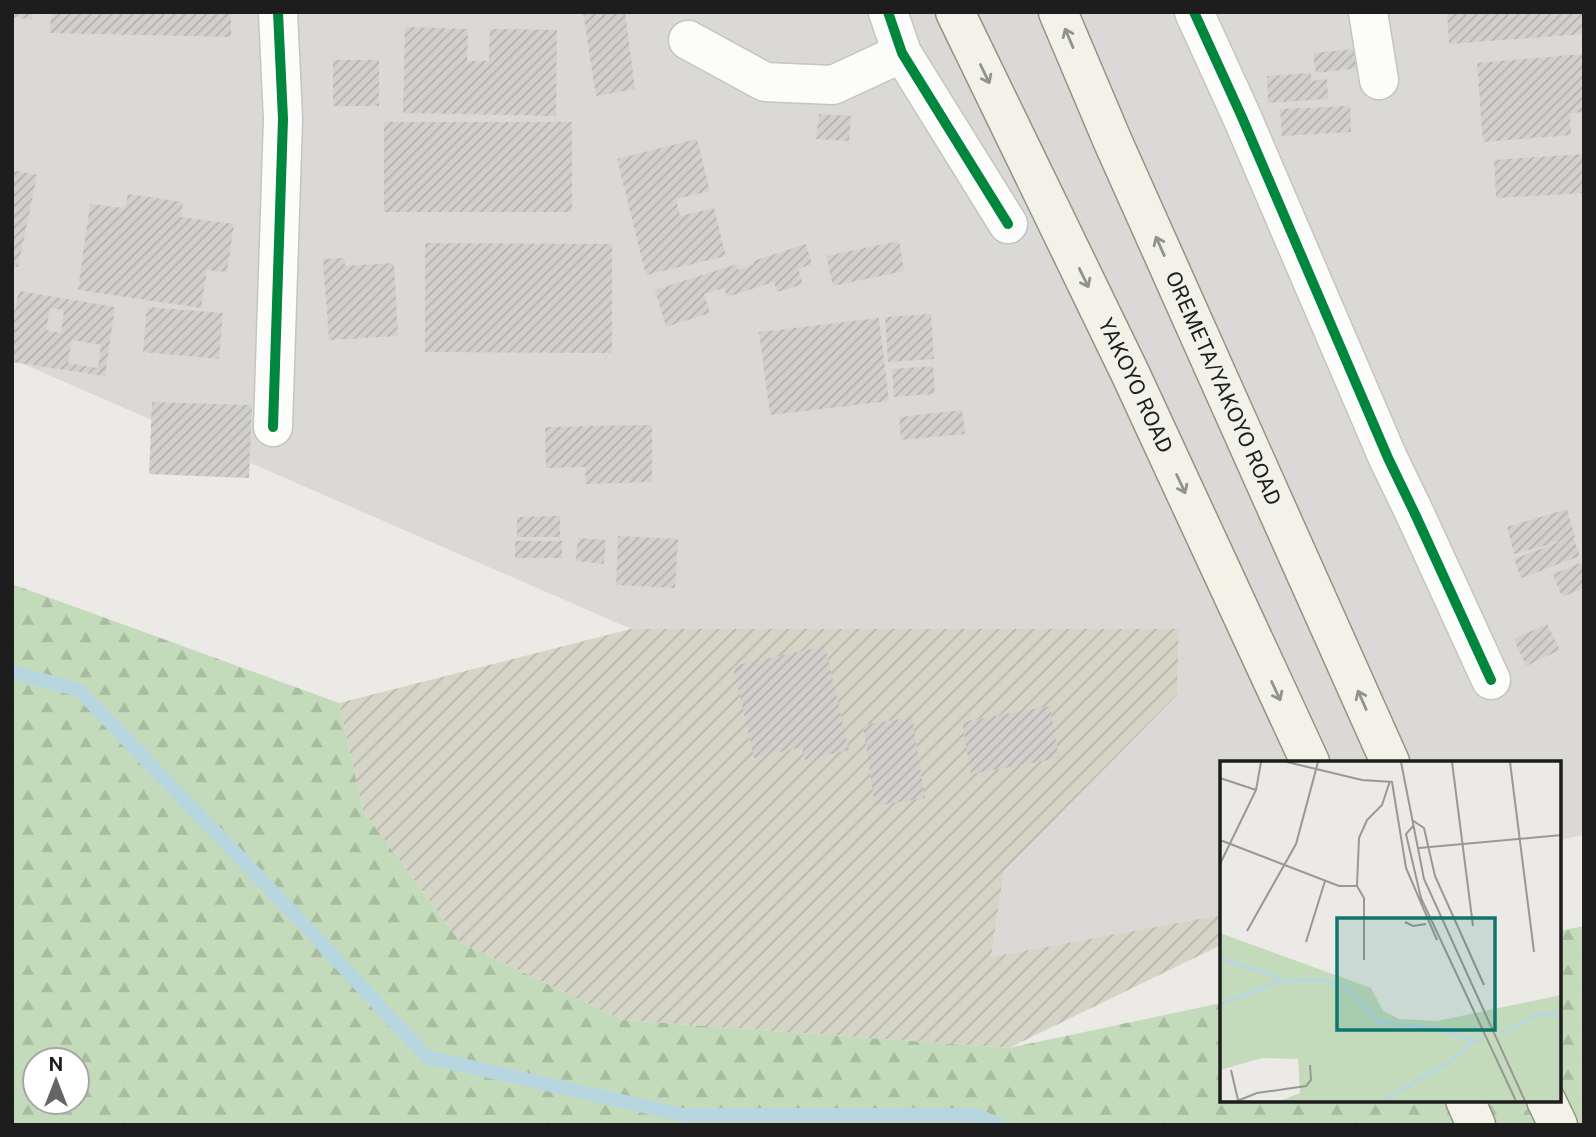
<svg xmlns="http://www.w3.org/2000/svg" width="1596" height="1137" viewBox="0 0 1596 1137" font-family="'Public Sans',sans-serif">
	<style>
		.residential { fill: #dbd9d7 }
		.construction { fill: url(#construction-furrows) }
		.forest { fill: url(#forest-firs); fill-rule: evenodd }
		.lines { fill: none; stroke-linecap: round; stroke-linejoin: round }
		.stream { stroke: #b8d6e0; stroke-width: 14 }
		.building { fill: url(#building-hatch); fill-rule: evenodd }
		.street-casing { stroke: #c4c4c2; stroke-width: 41 }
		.secondary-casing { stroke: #93957e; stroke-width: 41 }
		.street { stroke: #fcfcfb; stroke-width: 38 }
		.secondary { stroke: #f2f2e9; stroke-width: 38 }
		.cycleway-casing { stroke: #fff; stroke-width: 15 }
		.cycleway { stroke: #00873e; stroke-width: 10 }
		.oneway { stroke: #92928d }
		.labels { text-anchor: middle; stroke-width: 6; stroke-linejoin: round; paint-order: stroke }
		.street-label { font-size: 21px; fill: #1d1d1d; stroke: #fff }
		.inset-river { fill: none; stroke: #b8d6e0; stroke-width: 3.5 }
		.inset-road { fill: none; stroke: #999896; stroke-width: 2 }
		.view { fill: #0f766e; fill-opacity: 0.15; stroke: #0f766e; stroke-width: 3.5 }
		.inset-edge { fill: none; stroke: #1d1d1d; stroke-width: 3.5 }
	</style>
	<defs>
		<pattern id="construction-furrows" width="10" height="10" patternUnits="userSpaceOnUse" patternTransform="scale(1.75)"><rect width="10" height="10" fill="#d5d5c7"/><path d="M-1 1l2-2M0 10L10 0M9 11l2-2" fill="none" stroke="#b6b6aa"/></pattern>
		<pattern id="forest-firs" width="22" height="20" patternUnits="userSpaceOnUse" patternTransform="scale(1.75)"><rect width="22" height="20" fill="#c4dbbb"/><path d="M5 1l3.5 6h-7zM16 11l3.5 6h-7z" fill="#a8bca0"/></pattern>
		<pattern id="building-hatch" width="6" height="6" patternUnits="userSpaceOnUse" patternTransform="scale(1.75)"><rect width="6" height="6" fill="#d2d0cd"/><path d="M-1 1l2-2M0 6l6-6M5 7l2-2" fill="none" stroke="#b4b2b0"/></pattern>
	</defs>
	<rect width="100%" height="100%" fill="#eceae6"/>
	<!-- residential -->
	<path class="residential" d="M 12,12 L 1584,12 L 1584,835 L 1559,840 L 1559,762 L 1222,762 L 1221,915 L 991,958 L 1004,871 L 1177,695 L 1179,629 L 631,629 L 12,359 Z"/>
	<!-- construction -->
	<path class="construction" d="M 631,629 L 1179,629 L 1177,695 L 1004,871 L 991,957 L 1221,915 L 1221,945 L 1009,1048 L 622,1020 L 460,942 L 363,811 L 339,703 Z"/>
	<!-- forest -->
	<path class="forest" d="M 12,584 L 339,703 L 363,811 L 460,942 L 622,1020 L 1009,1048 L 1221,1003 L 1222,1100 L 1559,1100 L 1559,931 L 1584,926 L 1584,1125 L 12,1125 ZM 35,1060 L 77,1060 L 77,1102 L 35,1102 Z"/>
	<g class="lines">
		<!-- stream -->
		<path class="stream" d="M 12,672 L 79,690 L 296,916 L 427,1057 L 683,1115 L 976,1115 L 999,1125"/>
	</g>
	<!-- building -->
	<path class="building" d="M 12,12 L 33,12 L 32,20 L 12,17 Z
		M 51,12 L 231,12 L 231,37 L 50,33 Z
		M 583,12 L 625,12 L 635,89 L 596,96 Z
		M 1447,12 L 1584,12 L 1584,34 L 1449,44 Z
		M 405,27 L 468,29 L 467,61 L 489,61 L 490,29 L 557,30 L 556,116 L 403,113 Z
		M 1366,48 L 1369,67 L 1316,73 L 1313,53 Z
		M 1583,54 L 1584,112 L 1570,113 L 1571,135 L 1483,142 L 1477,63 Z
		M 333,60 L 379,60 L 379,106 L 333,106 Z
		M 1311,73 L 1311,81 L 1327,79 L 1328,99 L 1268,103 L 1267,76 Z
		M 1350,106 L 1351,132 L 1282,136 L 1280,109 Z
		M 819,114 L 851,116 L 849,141 L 816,139 Z
		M 384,122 L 572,122 L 572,212 L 384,212 Z
		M 697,139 L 710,191 L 676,199 L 680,216 L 714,208 L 726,256 L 646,275 L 617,159 Z
		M 1584,154 L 1584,193 L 1496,198 L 1494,160 Z
		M 12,170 L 37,175 L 18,267 L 12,266 Z
		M 128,194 L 183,202 L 181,217 L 234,224 L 227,272 L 207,270 L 201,308 L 78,290 L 90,204 L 125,208 Z
		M 899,241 L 904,271 L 833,286 L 826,256 Z
		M 425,243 L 612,244 L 612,353 L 425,352 Z
		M 806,244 L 812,264 L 798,269 L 803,284 L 777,292 L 774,282 L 727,297 L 724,288 L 704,294 L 710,313 L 666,327 L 655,290 L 737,264 L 738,270 L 754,264 L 753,261 Z
		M 344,258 L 345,266 L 394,263 L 398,336 L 329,340 L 323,259 Z
		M 19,291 L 115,307 L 105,376 L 12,362 L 12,311 L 15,311 ZM 50,308 L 64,310 L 61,333 L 46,330 ZM 72,340 L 101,345 L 98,368 L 68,363 Z
		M 147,307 L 223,313 L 219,359 L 143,352 Z
		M 931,314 L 934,359 L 888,362 L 885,317 Z
		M 879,318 L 889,401 L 770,415 L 759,332 Z
		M 933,366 L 935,394 L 894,397 L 892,369 Z
		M 152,402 L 252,405 L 249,478 L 149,474 Z
		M 962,410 L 965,434 L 901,440 L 899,417 Z
		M 652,425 L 652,482 L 586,484 L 585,467 L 546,468 L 545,427 Z
		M 1567,509 L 1575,537 L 1573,537 L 1580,556 L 1521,578 L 1514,559 L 1565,540 L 1514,554 L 1507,527 Z
		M 560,516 L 560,537 L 517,537 L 517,517 Z
		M 618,536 L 678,539 L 675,588 L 616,585 Z
		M 578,538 L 606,540 L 604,564 L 576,561 Z
		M 515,541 L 562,541 L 562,558 L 515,558 Z
		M 1581,563 L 1584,569 L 1584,588 L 1562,597 L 1553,574 Z
		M 1547,624 L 1560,650 L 1526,666 L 1514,639 Z
		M 825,646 L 849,750 L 805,760 L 802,747 L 754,758 L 733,666 Z
		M 1050,706 L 1059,758 L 971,774 L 962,722 Z
		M 912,717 L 925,798 L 875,806 L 863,725 Z"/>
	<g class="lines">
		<defs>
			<path id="street" d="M 888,12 L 902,53 L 1008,224
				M 1194,12 L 1241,115 L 1388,458 L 1415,514 L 1491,680
				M 1368,12 L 1379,80
				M 688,40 L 765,82 L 833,85 L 902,53
				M 273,427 L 283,119 L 278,12"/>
			<g id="secondary">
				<path id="s1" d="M 955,12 L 1130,373 L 1310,762"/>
				<path id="s2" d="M 1058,12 L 1113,142 L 1390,762"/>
				<path d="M 1465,1100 L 1476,1125"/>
				<path d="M 1546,1100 L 1558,1125"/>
			</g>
		</defs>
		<!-- street casing -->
		<use href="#street" class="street-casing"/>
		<!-- secondary casing -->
		<use href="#secondary" class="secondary-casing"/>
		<!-- street -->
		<use href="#street" class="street"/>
		<!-- secondary -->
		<use href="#secondary" class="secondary"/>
		<defs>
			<path id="cycleway" d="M 888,12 L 902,53 L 1008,224
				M 1194,12 L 1241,115 L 1388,458 L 1415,514 L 1491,680
				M 273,427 L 283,119 L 278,12"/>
		</defs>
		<!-- cycleway casing -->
		<use href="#cycleway" class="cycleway-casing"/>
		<!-- cycleway -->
		<use href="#cycleway" class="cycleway"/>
	</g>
	<!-- one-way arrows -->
	<defs><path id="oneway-shaft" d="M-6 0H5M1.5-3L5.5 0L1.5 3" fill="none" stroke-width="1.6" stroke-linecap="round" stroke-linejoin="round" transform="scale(1.75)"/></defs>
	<g class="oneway">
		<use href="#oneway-shaft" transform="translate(1069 38) rotate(-113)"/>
		<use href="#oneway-shaft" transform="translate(985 74) rotate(64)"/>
		<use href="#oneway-shaft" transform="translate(1160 246) rotate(-114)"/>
		<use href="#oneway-shaft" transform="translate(1084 278) rotate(64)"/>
		<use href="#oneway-shaft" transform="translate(1181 484) rotate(65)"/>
		<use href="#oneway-shaft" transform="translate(1276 691) rotate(65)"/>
		<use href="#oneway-shaft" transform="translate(1362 700) rotate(-114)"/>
	</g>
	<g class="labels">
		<!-- street labels -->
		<g class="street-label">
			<text dy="7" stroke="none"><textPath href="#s1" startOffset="415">YAKOYO ROAD</textPath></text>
			<text dy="7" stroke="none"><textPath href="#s2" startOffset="411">OREMETA/YAKOYO ROAD</textPath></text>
		</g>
	</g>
	<!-- overview -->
	<g transform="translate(1220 761)">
		<rect width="341" height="341" fill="#eceae6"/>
		<path d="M 0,172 L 151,227 L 163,250 L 179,258 L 217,260 L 341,234 L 341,340 L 60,340 L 80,332 L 78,298 L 42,297 L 0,309 Z" fill="#c4dbbb"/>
		<path class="inset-river" d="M 0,197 L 56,215 L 60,220 L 103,219 L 125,225 L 159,261 L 214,267 L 254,280 L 264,277M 0,243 L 58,221M 280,273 L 315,255 L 342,252M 163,340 L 234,298 L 252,281"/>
		<path class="inset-road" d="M 67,1 L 142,19 L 172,21 L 186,107 L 217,179M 181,1 L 204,118 L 305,340M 232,1 L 253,165M 290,1 L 314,191M 0,17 L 36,29M 192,59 L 204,67 L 215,115 L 264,224M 194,64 L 186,73 L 201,137 L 296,340M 0,79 L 119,125 L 137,125M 199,87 L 342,74M 0,103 L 36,29 L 41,1M 185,161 L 193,165 L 206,163M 27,170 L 76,83 L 98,1M 86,181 L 105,120M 144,199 L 144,137 L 137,125 L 139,77 L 147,59 L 162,44 L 170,20M 11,309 L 18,339M 17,340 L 37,332 L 86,325 L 91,319 L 90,304"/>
		<path class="view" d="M 117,157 L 275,157 L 275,269 L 117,269 Z"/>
		<rect width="341" height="341" class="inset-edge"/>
	</g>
	<!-- border -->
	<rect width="1596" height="1137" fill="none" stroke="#1d1d1d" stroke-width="28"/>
	<!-- north arrow -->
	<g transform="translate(56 1081)"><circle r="33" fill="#ffffff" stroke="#a5a5a5" stroke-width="2"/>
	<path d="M0-5L12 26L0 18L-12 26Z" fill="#656563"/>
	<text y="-10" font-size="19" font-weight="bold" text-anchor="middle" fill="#1d1d1d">N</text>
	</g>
</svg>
